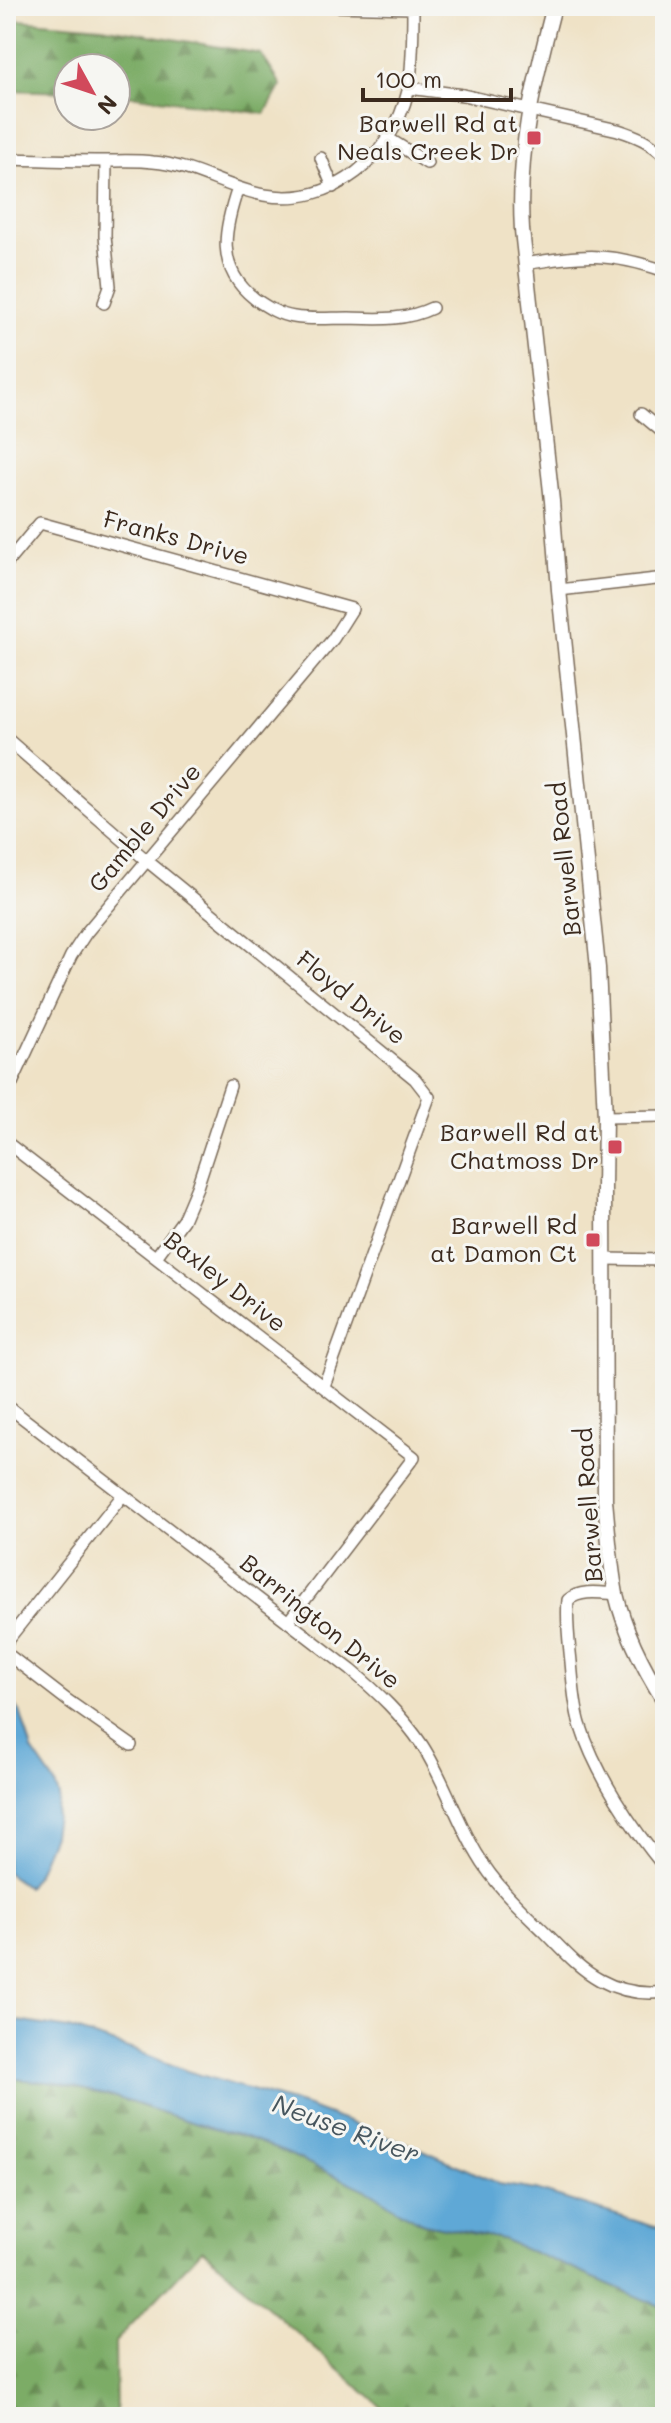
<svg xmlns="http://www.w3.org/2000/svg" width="671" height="2423" viewBox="0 0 671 2423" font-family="Mali,sans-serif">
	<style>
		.forest { fill: url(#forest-firs); stroke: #5c6b42; stroke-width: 2 }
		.water { fill: #5ea8d6; stroke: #4c697a; stroke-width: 2 }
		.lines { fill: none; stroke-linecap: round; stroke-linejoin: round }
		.minor-casing { stroke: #7a6a59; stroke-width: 14 }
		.tertiary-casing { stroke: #7a6a59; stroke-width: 17 }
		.minor { stroke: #fff; stroke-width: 11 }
		.tertiary { stroke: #fff; stroke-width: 14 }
		.poi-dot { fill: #d1495b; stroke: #f6f6f2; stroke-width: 3 }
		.labels { text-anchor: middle; stroke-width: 6; stroke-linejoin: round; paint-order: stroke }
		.poi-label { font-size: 24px; fill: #3b2a1e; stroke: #f6f6f2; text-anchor: end }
		.street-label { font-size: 24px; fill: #3b2a1e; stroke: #f6f6f2 }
		.water-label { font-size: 26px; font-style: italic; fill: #47565e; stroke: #f6f6f2 }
	</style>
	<defs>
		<pattern id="forest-firs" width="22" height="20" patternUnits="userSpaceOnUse" patternTransform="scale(2)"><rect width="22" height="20" fill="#7cac66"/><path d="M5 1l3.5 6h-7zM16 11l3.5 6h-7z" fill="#678c53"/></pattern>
	</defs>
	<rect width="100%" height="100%" fill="#f6f6f2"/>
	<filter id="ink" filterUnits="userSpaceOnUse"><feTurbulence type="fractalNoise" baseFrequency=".0125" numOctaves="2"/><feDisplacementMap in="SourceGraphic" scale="16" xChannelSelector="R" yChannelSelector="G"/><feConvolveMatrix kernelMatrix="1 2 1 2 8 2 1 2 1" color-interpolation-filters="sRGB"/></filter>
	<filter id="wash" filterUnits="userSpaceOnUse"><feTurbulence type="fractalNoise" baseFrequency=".006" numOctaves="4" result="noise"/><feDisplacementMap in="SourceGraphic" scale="32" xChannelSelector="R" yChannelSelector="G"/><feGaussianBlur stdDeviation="1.8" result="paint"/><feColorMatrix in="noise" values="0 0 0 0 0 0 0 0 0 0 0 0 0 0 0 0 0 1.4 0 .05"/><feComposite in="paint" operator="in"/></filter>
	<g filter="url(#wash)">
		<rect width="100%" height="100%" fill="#efe2c6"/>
		<!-- forest -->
		<path class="forest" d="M 6,19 L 102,27 L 261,54 L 281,85 L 265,114 L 138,96 L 116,95 L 116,68 L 68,68 L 68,92 L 6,90 Z
			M 6,2078 L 58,2083 L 118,2098 L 206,2127 L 246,2137 L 291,2155 L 377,2195 L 396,2209 L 424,2224 L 502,2239 L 665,2308 L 665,2417 L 393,2417 L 202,2250 L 115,2342 L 116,2417 L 6,2417 Z"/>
		<!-- water -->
		<path class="water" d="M 6,1698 L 20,1711 L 32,1750 L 54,1782 L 59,1796 L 53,1835 L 37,1873 L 27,1887 L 6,1872 Z
			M 6,2019 L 69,2029 L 137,2051 L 187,2071 L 305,2106 L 421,2149 L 499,2184 L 536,2190 L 665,2230 L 665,2308 L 502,2239 L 424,2224 L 396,2209 L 377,2195 L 291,2155 L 246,2137 L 206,2127 L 118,2098 L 58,2083 L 6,2078 Z"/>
	</g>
	<g filter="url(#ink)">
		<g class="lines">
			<defs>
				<path id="minor" d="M 333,6 L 413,8 L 420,6
					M 409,88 L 463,95 L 618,130 C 637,136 651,142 665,156
					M 389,139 L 427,163
					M 321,158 L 333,187
					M 6,159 C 39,160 71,161 104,161 C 120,161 137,160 153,162 C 192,165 226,188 264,195 C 334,207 392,157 408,91 C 413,69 413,30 413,6
					M 238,188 C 224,229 215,268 255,299 C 267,307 279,315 294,317 C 311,320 331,318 349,318 C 378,319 405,321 432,308
					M 525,264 C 583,254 609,252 665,271
					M 104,303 L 110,286 L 105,236 L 106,161
					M 641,414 L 665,434
					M 6,564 L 40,523 L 352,609 L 333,639 L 86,933 L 71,956 L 6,1096
					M 559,590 L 665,578
					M 6,738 L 146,860 L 415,1079 L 429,1097 L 324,1386
					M 605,1117 L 665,1116
					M 6,1142 L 414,1457 L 288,1622
					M 156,1257 L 183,1220 L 197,1187 L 230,1086
					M 604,1259 L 665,1260
					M 6,1405 L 351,1670 C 377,1692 402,1715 422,1745 C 444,1779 456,1819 477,1854 C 494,1884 520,1908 545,1932 C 562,1949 578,1968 600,1980 C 620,1991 642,1995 665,1992
					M 617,1594 C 601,1593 581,1589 568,1600 C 566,1621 569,1641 571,1662 C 573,1683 574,1704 580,1724 C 595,1773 632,1828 665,1868
					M 6,1642 L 123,1495
					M 6,1653 L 67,1700 L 131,1745"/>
				<path id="tertiary" d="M 554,6 C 534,83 517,149 522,230 L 552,501 L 559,590 L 598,968 L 605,1117 L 604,1188 L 605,1500 C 608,1531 610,1563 616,1594 C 625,1632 644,1669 665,1702"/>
			</defs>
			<!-- minor casing -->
			<use href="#minor" class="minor-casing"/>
			<!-- tertiary casing -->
			<use href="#tertiary" class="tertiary-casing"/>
			<!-- minor -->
			<use href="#minor" class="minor"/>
			<!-- tertiary -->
			<use href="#tertiary" class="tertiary"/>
		</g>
	</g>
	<!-- markers -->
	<g class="poi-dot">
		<rect x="526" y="130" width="16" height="16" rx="4"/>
		<rect x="607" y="1139" width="16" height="16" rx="4"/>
		<rect x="585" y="1232" width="16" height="16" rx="4"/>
	</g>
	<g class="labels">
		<!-- poi labels -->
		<g class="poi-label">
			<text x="518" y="132">Barwell Rd at<tspan x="518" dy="28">Neals Creek Dr</tspan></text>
			<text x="599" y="1141">Barwell Rd at<tspan x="599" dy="28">Chatmoss Dr</tspan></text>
			<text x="577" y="1234">Barwell Rd<tspan x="577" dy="28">at Damon Ct</tspan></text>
		</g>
		<!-- street labels -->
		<g class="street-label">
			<text transform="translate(176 538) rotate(15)" y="8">Franks Drive</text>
			<text transform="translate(145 828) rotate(-50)" y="8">Gamble Drive</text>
			<text transform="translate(565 859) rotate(-96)" y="8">Barwell Road</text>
			<text transform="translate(351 998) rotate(39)" y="8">Floyd Drive</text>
			<text transform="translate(225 1282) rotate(38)" y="8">Baxley Drive</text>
			<text transform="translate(589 1505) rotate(-94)" y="8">Barwell Road</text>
			<text transform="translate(320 1622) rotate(39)" y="8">Barrington Drive</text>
		</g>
		<!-- water labels -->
		<g class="water-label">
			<text transform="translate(346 2129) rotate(20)" y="9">Neuse River</text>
		</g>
	</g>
	<!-- margin -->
	<rect width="671" height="2423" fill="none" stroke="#f6f6f2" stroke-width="32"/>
	<!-- north arrow -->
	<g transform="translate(92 92) rotate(130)"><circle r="38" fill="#f6f6f2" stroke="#aba49d" stroke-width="2"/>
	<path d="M0-6L14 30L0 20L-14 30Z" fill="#d1495b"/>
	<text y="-12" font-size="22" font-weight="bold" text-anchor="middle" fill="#3b2a1e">N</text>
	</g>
	<!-- scale -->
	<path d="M363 88v12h148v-12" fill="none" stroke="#3b2a1e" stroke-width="4"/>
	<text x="375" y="88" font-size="24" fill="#3b2a1e" stroke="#f6f6f2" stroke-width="6" paint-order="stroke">100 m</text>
</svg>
